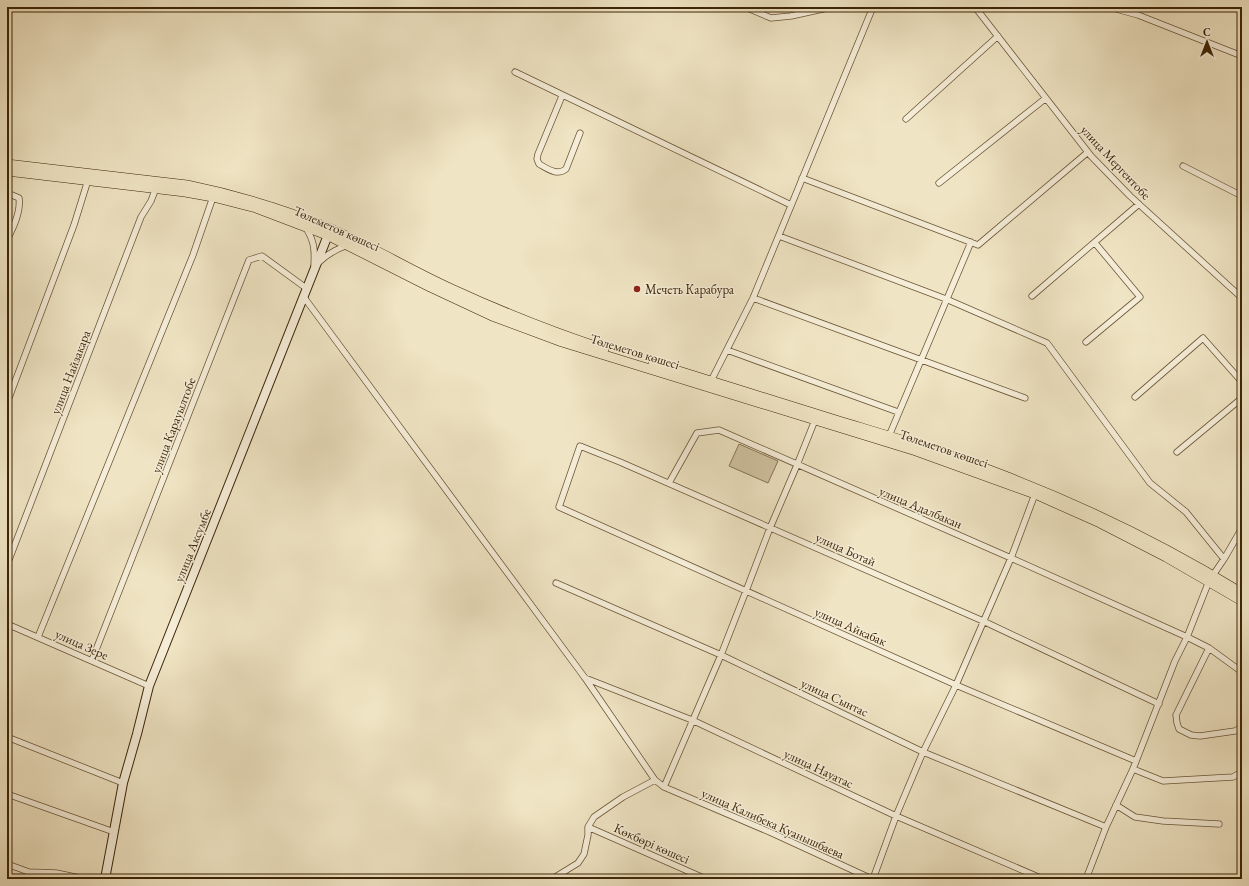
<svg xmlns="http://www.w3.org/2000/svg" width="1249" height="886" viewBox="0 0 1249 886" font-family="'EB Garamond',serif">
	<style>
		.green { fill: #d1c4a3; stroke: #867454 }
		.lines { fill: none; stroke-linecap: round; stroke-linejoin: round }
		.minor-casing { stroke: #695535; stroke-width: 7 }
		.secondary-casing { stroke: #3c2506; stroke-width: 10 }
		.primary-casing { stroke: #3c2506; stroke-width: 10 }
		.minor { stroke: #f5edd8; stroke-width: 5.5 }
		.secondary { stroke: #f5edd8; stroke-width: 8 }
		.primary { stroke: #efe4c3; stroke-width: 9 }
		.poi-dot { fill: #8f2418; stroke: #f5edd8; stroke-width: 1.5 }
		.labels { text-anchor: middle; stroke-width: 3; stroke-linejoin: round; paint-order: stroke }
		.street-label { font-size: 13px; fill: #3c2506; stroke: #f5edd8 }
		.poi-label { font-size: 13px; fill: #3c2506; stroke: #f5edd8; text-anchor: start }
	</style>
	<rect width="100%" height="100%" fill="#efe4c3"/>
	<filter id="stains"><feTurbulence type="fractalNoise" baseFrequency=".005" numOctaves="4"/><feColorMatrix values="0 0 0 0 .2 0 0 0 0 .09 0 0 0 0 .02 0 0 0 .5 -.17"/></filter>
	<radialGradient id="worn" r=".72"><stop offset=".6" stop-color="#630" stop-opacity="0"/><stop offset="1" stop-color="#630" stop-opacity=".3"/></radialGradient>
	<!-- green -->
	<path class="green" d="M 739,444 L 778,461 L 768,483 L 729,466 Z"/>
	<g class="lines">
		<defs>
			<path id="minor" d="M 745,7 L 771,18 L 791,16 L 832,7
				M 975,7 L 1091,156 L 1130,196 L 1242,298
				M 1109,7 L 1138,15 L 1242,56
				M 515,72 L 791,205
				M 562,96 L 538,154 L 537,159 L 539,164 C 548,169 557,176 566,169 L 580,133
				M 906,119 L 998,36
				M 1183,166 L 1242,196
				M 802,178 L 978,245 L 1088,152
				M 939,183 L 1046,98
				M 7,195 L 12,195 L 19,198 C 21,212 13,228 7,240
				M 306,228 C 314,241 315,249 314,265
				M 779,236 L 946,299 L 1047,343 L 1150,483 L 1186,512 L 1224,559
				M 318,263 C 327,254 336,249 348,245
				M 303,296 L 585,678 L 655,780 L 664,787 L 772,833 L 872,879
				M 1032,296 L 1139,204
				M 753,298 L 1025,398
				M 1086,342 L 1140,297 L 1095,243
				M 727,350 L 898,412
				M 711,381 L 753,298 L 873,7
				M 1135,397 L 1203,338 L 1242,382
				M 7,403 L 74,225 L 88,180
				M 889,436 L 971,242
				M 1177,452 L 1242,398
				M 669,483 L 697,433 L 719,430 L 1011,558 L 1187,637 L 1209,648 L 1242,672
				M 7,565 L 141,217 L 151,201 L 156,188
				M 556,583 L 721,655 L 923,752 L 1106,827
				M 7,624 L 149,686
				M 38,637 L 193,255 L 213,197
				M 1209,648 L 1176,715 L 1177,723 L 1179,729 L 1191,735 L 1200,736 L 1235,731 L 1242,727
				M 92,660 L 249,260 L 262,256 L 306,288
				M 585,678 L 692,720 L 896,816 L 1043,879
				M 7,737 L 123,783
				M 1136,761 L 956,685 L 559,507 L 580,446 L 620,462 L 983,621 L 1159,704
				M 1133,769 L 1163,781 L 1233,777 L 1242,772
				M 664,787 L 721,655 L 746,591 L 770,528 L 797,465 L 815,420
				M 7,794 L 114,832
				M 1116,805 L 1135,817 L 1163,821 L 1219,824
				M 588,827 L 706,879
				M 7,864 L 29,872 L 56,873 L 85,879
				M 552,879 L 578,863 L 584,854 L 588,835 L 588,827 L 594,817 L 623,797 L 655,780
				M 873,879 L 896,816 L 923,752 L 956,685 L 1011,558 L 1035,494
				M 1086,879 L 1106,827 L 1133,769 L 1175,661 L 1187,637 L 1209,581 L 1224,559 L 1242,528"/>
			<path id="secondary" d="M 105,879 L 123,783 L 137,734 L 149,686 L 330,230"/>
			<path id="primary" d="M 7,164 L 187,185 C 236,195 283,209 329,228 C 371,246 410,270 452,289 C 502,312 552,332 604,349
				M 7,171 L 185,192 L 213,197 L 256,208 L 327,235 L 430,287 L 492,316 L 562,342 L 916,451 L 1035,494 L 1100,523 L 1166,557 L 1242,601
				M 653,363 C 715,382 777,402 839,421 C 895,438 951,454 1005,476 C 1088,508 1167,547 1242,593"/>
		</defs>
		<!-- minor casing -->
		<use href="#minor" class="minor-casing"/>
		<!-- secondary casing -->
		<use href="#secondary" class="secondary-casing"/>
		<!-- primary casing -->
		<use href="#primary" class="primary-casing"/>
		<!-- minor -->
		<use href="#minor" class="minor"/>
		<!-- secondary -->
		<use href="#secondary" class="secondary"/>
		<!-- primary -->
		<use href="#primary" class="primary"/>
	</g>
	<!-- markers -->
	<circle class="poi-dot" cx="637" cy="289" r="4"/>
	<g class="labels">
		<!-- street labels -->
		<g class="street-label">
			<text transform="translate(1116 162) rotate(47)" y="5">улица Мергентобе</text>
			<text transform="translate(337 228) rotate(24)" y="5">Төлеметов көшесі</text>
			<text transform="translate(635 351) rotate(17)" y="5">Төлеметов көшесі</text>
			<text transform="translate(70 372) rotate(-69)" y="5">улица Найзакара</text>
			<text transform="translate(173 425) rotate(-69)" y="5">улица Карауылтобе</text>
			<text transform="translate(944 448) rotate(19)" y="5">Төлеметов көшесі</text>
			<text transform="translate(921 507) rotate(23)" y="5">улица Адалбакан</text>
			<text transform="translate(192 545) rotate(-68)" y="5">улица Аксумбе</text>
			<text transform="translate(846 549) rotate(24)" y="5">улица Ботай</text>
			<text transform="translate(851 626) rotate(24)" y="5">улица Айкабак</text>
			<text transform="translate(82 644) rotate(24)" y="5">улица Зере</text>
			<text transform="translate(835 697) rotate(25)" y="5">улица Сынтас</text>
			<text transform="translate(819 768) rotate(25)" y="5">улица Науатас</text>
			<text transform="translate(773 823) rotate(24)" y="5">улица Калибека Куанышбаева</text>
			<text transform="translate(652 843) rotate(24)" y="5">Көкбөрі көшесі</text>
		</g>
		<!-- poi labels -->
		<g class="poi-label">
			<text x="645" y="294">Мечеть Карабура</text>
		</g>
	</g>
	<!-- margin -->
	<rect width="1249" height="886" fill="none" stroke="#efe4c3" stroke-width="24"/>
	<rect x="8" y="8" width="1233" height="870" fill="none" stroke="#3c2506" stroke-width="2"/>
	<rect x="12" y="12" width="1225" height="862" fill="none" stroke="#3c2506"/>
	<!-- north arrow -->
	<g transform="translate(1207 42)" stroke="#f5edd8" stroke-width="3" paint-order="stroke">
	<path d="M0-3L7 15L0 10L-7 15Z" fill="#3c2506"/>
	<text y="-6" font-size="11" font-weight="bold" text-anchor="middle" fill="#3c2506">С</text>
	</g>
	<rect width="100%" height="100%" filter="url(#stains)"/>
	<rect width="100%" height="100%" fill="url(#worn)"/>
</svg>
